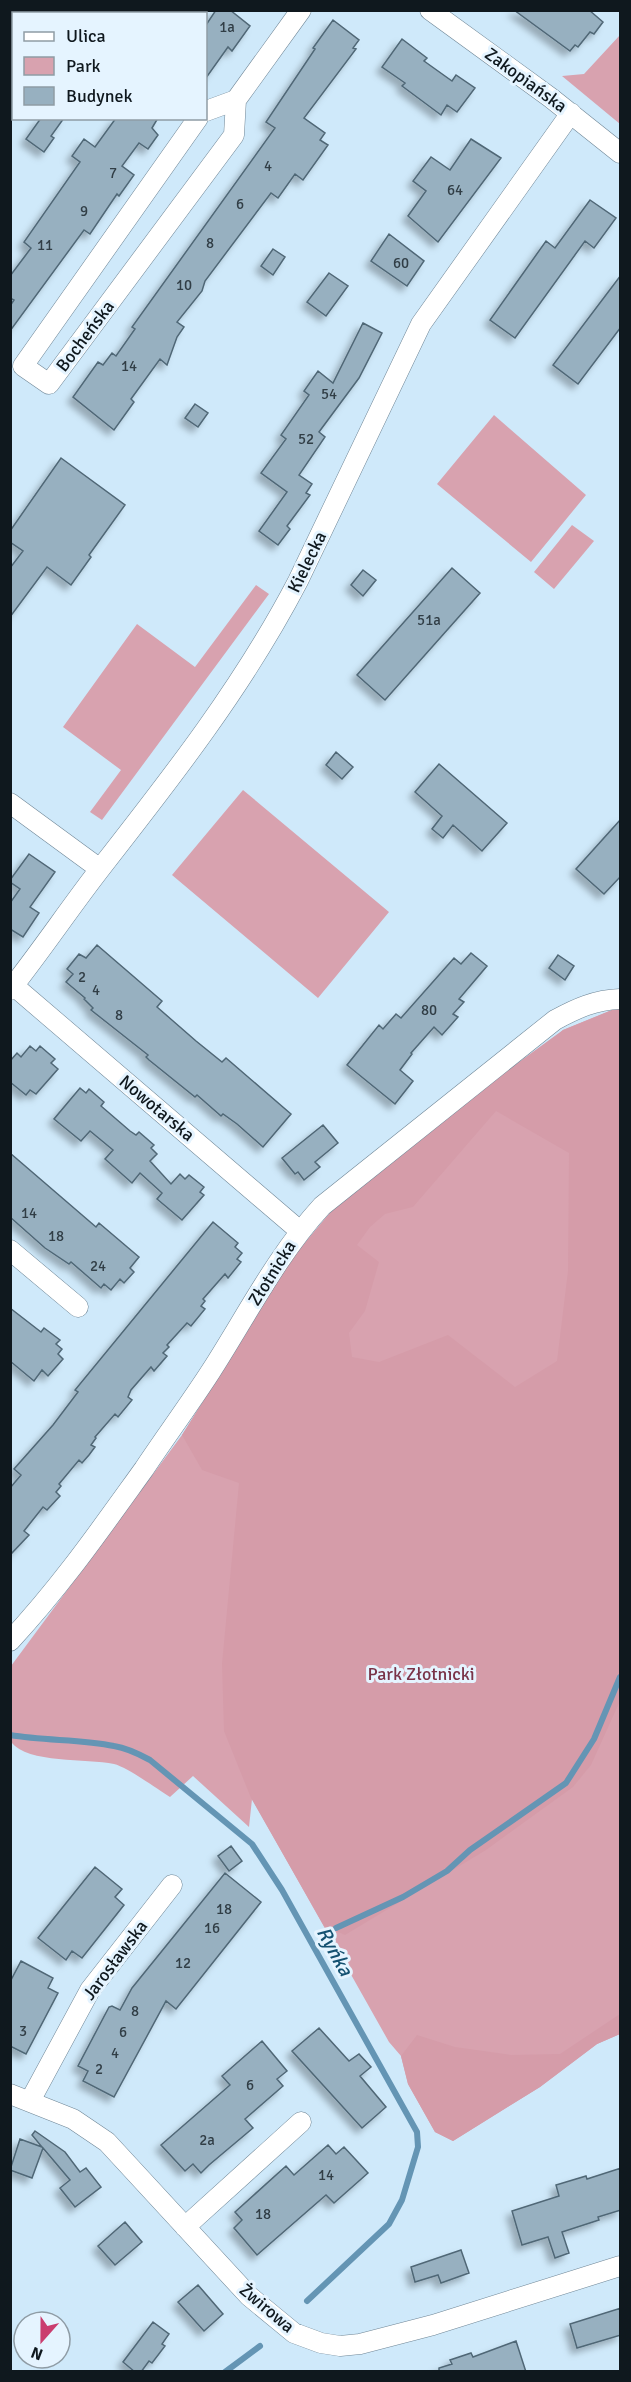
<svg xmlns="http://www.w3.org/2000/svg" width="631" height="2382" viewBox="0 0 631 2382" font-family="Signika,sans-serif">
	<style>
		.green { fill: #d8a2af }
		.forest { fill: #d59ca9; fill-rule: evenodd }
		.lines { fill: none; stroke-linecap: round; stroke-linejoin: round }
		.stream { stroke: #6495b4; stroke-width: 6 }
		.building { fill: #97b0c0; stroke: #506776; stroke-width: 1.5; filter: url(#shadow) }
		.street-casing { stroke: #6f8696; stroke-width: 21 }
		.street { stroke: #fff; stroke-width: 20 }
		.labels { text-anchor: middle; stroke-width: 6; stroke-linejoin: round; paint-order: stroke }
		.number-label { font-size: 15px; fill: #313e46 }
		.street-label { font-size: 18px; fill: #0f181e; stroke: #e5f4ff }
		.park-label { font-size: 18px; fill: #793348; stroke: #e5f4ff }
		.water-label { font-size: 20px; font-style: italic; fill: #145171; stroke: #e5f4ff }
	</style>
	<defs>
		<filter id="shadow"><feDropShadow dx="-5.5" dy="5.5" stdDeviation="3" flood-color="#0004"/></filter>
	</defs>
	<rect width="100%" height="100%" fill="#cfe9fa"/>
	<!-- green -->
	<path class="green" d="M 620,35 L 620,124 L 562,76 L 584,74 Z
		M 494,415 L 586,495 L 531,562 L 437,484 Z
		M 572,525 L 594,541 L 554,589 L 534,572 Z
		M 256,585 L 269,594 L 102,820 L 90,812 L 121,770 L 63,727 L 137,624 L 195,667 Z
		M 243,790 L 389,912 L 318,998 L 172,875 Z
		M 620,1007 L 620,2034 L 597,2044 L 540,2087 L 453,2141 L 435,2132 L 408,2084 L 401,2056 L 389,2042 L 252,1799 L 249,1827 L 193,1776 L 170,1797 C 157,1789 127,1767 114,1764 C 87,1758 28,1764 11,1742 L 11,1666 L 182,1435 L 223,1371 L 563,1030 Z"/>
	<!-- forest -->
	<path class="forest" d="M 619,1007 L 620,1701 L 591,1765 L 573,1787 L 486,1850 L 345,1935 L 324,1926 L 251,1798 L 224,1731 L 222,1664 L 239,1483 L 202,1470 L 182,1435 L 292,1258 L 333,1209 L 490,1083 L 563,1030 ZM 496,1111 L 569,1153 L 568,1271 L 557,1361 L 515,1387 L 448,1335 L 379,1362 L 352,1357 L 349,1333 L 365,1311 L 379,1262 L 357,1245 L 370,1227 L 385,1214 L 413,1207 Z
		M 620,2014 L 620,2034 L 597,2044 L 540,2087 L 453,2141 L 435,2132 L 408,2084 L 401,2056 L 417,2035 L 455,2047 L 511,2055 L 560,2054 Z"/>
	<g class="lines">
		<!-- stream -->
		<path class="stream" d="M 10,1735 C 45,1741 82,1739 114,1746 C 127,1748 139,1754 150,1760 L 252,1844 L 282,1890 L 417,2132 L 418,2147 L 402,2200 L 389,2224 L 307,2301
			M 336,1928 L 403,1897 L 447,1871 L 470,1850 L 566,1783 L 594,1739 L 620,1677
			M 225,2372 L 260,2346"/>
	</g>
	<!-- building -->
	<path class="building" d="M 216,10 L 230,10 L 250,26 L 232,51 L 228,47 L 206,78 L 206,25 Z
		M 514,10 L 589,10 L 603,22 L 594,34 L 590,32 L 578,47 L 575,45 L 570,51 Z
		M 333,20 L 359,40 L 353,48 L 356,49 L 304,118 L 325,133 L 320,140 L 328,145 L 303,180 L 295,174 L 278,198 L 271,193 L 205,281 L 202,291 L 177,322 L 184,327 L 177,337 L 167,365 L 160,359 L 131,399 L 134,402 L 114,430 L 73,397 L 98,362 L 103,365 L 112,353 L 116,356 L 135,329 L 132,327 L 275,128 L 266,122 L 315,49 L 313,48 Z
		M 402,39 L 427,58 L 424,61 L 452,81 L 456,75 L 475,88 L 457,112 L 447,105 L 441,115 L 402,86 L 405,83 L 382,67 Z
		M 41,118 L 64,118 L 51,136 L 54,138 L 44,152 L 26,139 Z
		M 116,118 L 158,118 L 152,128 L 158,135 L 148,149 L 139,143 L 122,166 L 134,175 L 119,196 L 117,194 L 90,234 L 84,230 L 10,331 L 10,306 L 14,300 L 10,298 L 10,276 L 31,248 L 24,242 L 80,162 L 72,156 L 84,139 L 95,147 Z
		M 471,139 L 501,158 L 438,242 L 408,216 L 426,191 L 413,181 L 431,157 L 450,170 Z
		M 590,200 L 616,218 L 594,248 L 585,241 L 515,338 L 490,320 L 546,241 L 555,248 Z
		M 389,234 L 424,261 L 407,286 L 371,261 Z
		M 273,249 L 285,257 L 273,275 L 261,266 Z
		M 329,273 L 348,286 L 326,316 L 307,302 Z
		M 621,275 L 621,327 L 578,384 L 553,365 Z
		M 363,323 L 382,333 L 359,378 L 319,432 L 325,437 L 299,475 L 312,484 L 306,493 L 310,495 L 287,526 L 290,529 L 278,545 L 259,531 L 287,492 L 261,473 L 286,439 L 281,435 L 309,395 L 304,391 L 318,371 L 333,383 Z
		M 195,404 L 208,413 L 198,427 L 185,418 Z
		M 61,458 L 125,505 L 89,555 L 91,557 L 71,585 L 47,567 L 10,617 L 10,568 L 23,551 L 10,542 L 10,531 Z
		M 452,568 L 480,593 L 385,700 L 357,675 Z
		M 363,570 L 376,580 L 363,596 L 351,585 Z
		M 336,752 L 353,767 L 342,779 L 326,765 Z
		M 439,764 L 507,823 L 482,851 L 453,825 L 443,838 L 432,829 L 442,816 L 415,792 Z
		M 621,819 L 621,876 L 604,894 L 576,869 Z
		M 29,854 L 55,872 L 30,907 L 39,913 L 23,937 L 10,929 L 10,903 L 20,889 L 10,882 L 10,880 Z
		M 97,945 L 162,1001 L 157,1007 L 196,1041 L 222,1062 L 226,1058 L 291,1114 L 263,1147 L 237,1124 L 223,1114 L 221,1116 L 197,1095 L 195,1097 L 149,1060 L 146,1057 L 148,1055 L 91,1010 L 93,1008 L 84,999 L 85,998 L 66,982 L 73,974 L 67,969 L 79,954 L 86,958 Z
		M 471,953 L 487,966 L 459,999 L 464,1002 L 453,1014 L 458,1017 L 442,1035 L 434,1027 L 411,1053 L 412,1054 L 400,1070 L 413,1081 L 395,1104 L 347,1065 L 379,1025 L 383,1029 L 396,1014 L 401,1018 L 454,958 L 461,964 Z
		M 558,955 L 574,966 L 565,980 L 549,968 Z
		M 30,1046 L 36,1051 L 40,1046 L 55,1059 L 51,1063 L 58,1069 L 36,1094 L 30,1090 L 26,1095 L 10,1082 L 10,1061 L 17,1053 L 21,1057 Z
		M 80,1088 L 86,1093 L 89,1089 L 104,1102 L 101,1106 L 130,1131 L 136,1135 L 139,1132 L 154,1145 L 151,1148 L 157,1154 L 150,1161 L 171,1184 L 180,1174 L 185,1179 L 189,1175 L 204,1187 L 200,1192 L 204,1195 L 182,1220 L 157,1199 L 162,1193 L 140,1173 L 132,1183 L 105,1159 L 113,1150 L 90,1131 L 81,1141 L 54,1119 Z
		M 323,1125 L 338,1143 L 315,1162 L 320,1167 L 304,1180 L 298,1172 L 295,1174 L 282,1158 Z
		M 10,1153 L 96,1227 L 99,1223 L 139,1257 L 130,1268 L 134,1272 L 124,1283 L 120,1279 L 111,1290 L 104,1284 L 101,1288 L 71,1262 L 69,1264 L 45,1248 L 10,1217 Z
		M 213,1222 L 238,1243 L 235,1247 L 242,1253 L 237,1259 L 241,1262 L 228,1278 L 225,1274 L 203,1299 L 205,1301 L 201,1306 L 205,1309 L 191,1326 L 187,1323 L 167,1345 L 169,1347 L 163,1353 L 167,1356 L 154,1371 L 151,1367 L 131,1390 L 128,1397 L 132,1400 L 118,1417 L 115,1414 L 95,1437 L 96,1438 L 91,1445 L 95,1447 L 89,1455 L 82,1463 L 79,1460 L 59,1484 L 61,1486 L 56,1492 L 60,1496 L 47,1510 L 43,1507 L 24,1531 L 29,1535 L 10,1555 L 10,1488 L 21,1475 L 14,1469 L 53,1425 L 78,1392 L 75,1390 Z
		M 10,1308 L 41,1332 L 44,1328 L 60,1340 L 56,1344 L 62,1349 L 58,1354 L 63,1359 L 48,1376 L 42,1370 L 34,1381 L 10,1361 Z
		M 231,1846 L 242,1861 L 229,1871 L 218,1856 Z
		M 95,1867 L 122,1889 L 115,1897 L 124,1905 L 82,1958 L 72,1951 L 66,1960 L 38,1938 Z
		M 225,1873 L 261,1902 L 176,2009 L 166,2001 L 114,2097 L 83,2081 L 88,2071 L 78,2066 L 109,2007 L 112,2006 L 120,2010 L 132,1988 Z
		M 21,1961 L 53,1978 L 48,1988 L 58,1993 L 26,2054 L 10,2046 L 10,1982 Z
		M 319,2028 L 349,2061 L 359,2054 L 371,2067 L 360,2076 L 386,2107 L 362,2128 L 292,2051 Z
		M 262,2041 L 287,2071 L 277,2079 L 283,2086 L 245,2119 L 253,2128 L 209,2165 L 201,2173 L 193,2164 L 185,2171 L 161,2145 L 230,2085 L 222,2076 Z
		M 35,2131 L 65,2152 L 80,2172 L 86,2168 L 101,2187 L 75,2207 L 60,2188 L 70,2180 L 43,2148 L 32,2178 L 10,2170 L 20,2139 L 42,2147 L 32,2135 Z
		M 328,2145 L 336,2154 L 344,2147 L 368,2173 L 334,2203 L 326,2195 L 257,2255 L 234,2228 L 242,2220 L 235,2212 L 286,2166 L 294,2175 Z
		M 621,2168 L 621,2210 L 598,2217 L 599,2220 L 562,2232 L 569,2253 L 555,2258 L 548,2237 L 522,2245 L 512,2211 L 559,2196 L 556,2185 L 586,2176 L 587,2179 Z
		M 125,2222 L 142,2242 L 115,2265 L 98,2246 Z
		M 461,2250 L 469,2273 L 441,2283 L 438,2275 L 415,2282 L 411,2267 Z
		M 198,2285 L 223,2314 L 204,2331 L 178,2302 Z
		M 621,2308 L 621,2335 L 577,2348 L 570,2324 Z
		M 153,2322 L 169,2334 L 162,2344 L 165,2346 L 152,2363 L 149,2361 L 141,2372 L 135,2372 L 123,2362 Z
		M 516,2341 L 526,2372 L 439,2372 L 439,2368 L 452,2364 L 450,2360 L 471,2353 L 473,2357 Z"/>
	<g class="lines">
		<defs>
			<path id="street" d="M 430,10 L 551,98 L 620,153
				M 206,111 L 236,100
				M 198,118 L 23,366 L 49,384 L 234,135 L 236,100 L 301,10
				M 10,803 L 100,869
				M 14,986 L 300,1231
				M 10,990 C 41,951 69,909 100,869 C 172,777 244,685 298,581 L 421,324 L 571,113
				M 10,1250 L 78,1307
				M 10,1641 C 62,1585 100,1530 144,1469 C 166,1436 189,1405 211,1371 C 247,1315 277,1255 322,1206 L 555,1020 C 577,1008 595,1000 620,999
				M 10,2094 L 73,2119 L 107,2142 L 249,2296 L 294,2333 L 321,2343 L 340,2346 L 360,2344 L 433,2325 L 620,2266
				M 30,2101 L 90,1990 L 172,1885
				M 185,2227 L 301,2122"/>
		</defs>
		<!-- street casing -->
		<use href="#street" class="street-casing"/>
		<!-- street -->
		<use href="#street" class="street"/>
	</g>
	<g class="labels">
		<!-- number labels -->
		<g class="number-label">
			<text x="227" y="32">1a</text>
			<text x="268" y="171">4</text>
			<text x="113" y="178">7</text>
			<text x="455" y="195">64</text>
			<text x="240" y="209">6</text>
			<text x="84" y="216">9</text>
			<text x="210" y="248">8</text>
			<text x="45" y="250">11</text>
			<text x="401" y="268">60</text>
			<text x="184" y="290">10</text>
			<text x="129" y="371">14</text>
			<text x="329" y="399">54</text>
			<text x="306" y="444">52</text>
			<text x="429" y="625">51a</text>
			<text x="82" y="982">2</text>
			<text x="96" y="995">4</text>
			<text x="429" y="1015">80</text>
			<text x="119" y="1020">8</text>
			<text x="29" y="1218">14</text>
			<text x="56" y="1241">18</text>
			<text x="98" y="1271">24</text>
			<text x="224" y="1914">18</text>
			<text x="212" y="1933">16</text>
			<text x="183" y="1968">12</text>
			<text x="135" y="2016">8</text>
			<text x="23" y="2036">3</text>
			<text x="123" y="2037">6</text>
			<text x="115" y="2058">4</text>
			<text x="99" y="2074">2</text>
			<text x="250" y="2090">6</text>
			<text x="207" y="2145">2a</text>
			<text x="326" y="2180">14</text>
			<text x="263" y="2219">18</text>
		</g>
		<!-- street labels -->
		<g class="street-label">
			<text transform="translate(526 80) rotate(36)" y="6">Zakopiańska</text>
			<text transform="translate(85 336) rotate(-53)" y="6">Bocheńska</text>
			<text transform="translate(307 562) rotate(-64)" y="6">Kielecka</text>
			<text transform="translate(157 1108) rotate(40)" y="6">Nowotarska</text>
			<text transform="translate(272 1273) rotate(-58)" y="6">Złotnicka</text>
			<text transform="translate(115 1960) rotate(-53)" y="6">Jarosławska</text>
			<text transform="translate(267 2308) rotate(40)" y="6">Żwirowa</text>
		</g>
		<!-- park labels -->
		<g class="park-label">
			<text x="421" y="1680">Park Złotnicki</text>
		</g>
		<!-- water labels -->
		<g class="water-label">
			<text transform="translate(335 1951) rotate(61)" y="7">Ryńka</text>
		</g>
	</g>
	<!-- border -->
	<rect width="631" height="2382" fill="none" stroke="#0f181e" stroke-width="24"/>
	<!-- legend -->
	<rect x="12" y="12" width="195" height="108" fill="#e5f4ff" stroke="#8f9ca5" stroke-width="1.5"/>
	<rect x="24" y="32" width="30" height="9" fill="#ffffff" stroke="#8f9ca5" stroke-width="1.5"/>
	<text x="66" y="42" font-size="18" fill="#0f181e">Ulica</text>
	<rect x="24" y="57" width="30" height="18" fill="#d8a2af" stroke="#8f9ca5" stroke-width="1.5"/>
	<text x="66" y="72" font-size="18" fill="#0f181e">Park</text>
	<rect x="24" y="87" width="30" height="18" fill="#97b0c0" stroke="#8f9ca5" stroke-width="1.5"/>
	<text x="66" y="102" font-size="18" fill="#0f181e">Budynek</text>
	<!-- north arrow -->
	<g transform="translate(42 2340) rotate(201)"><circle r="28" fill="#e5f4ff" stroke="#8f9ca5" stroke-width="1.5"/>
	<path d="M0-4.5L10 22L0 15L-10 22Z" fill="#ca3d6f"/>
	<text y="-9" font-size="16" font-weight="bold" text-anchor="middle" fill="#0f181e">N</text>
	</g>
</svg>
